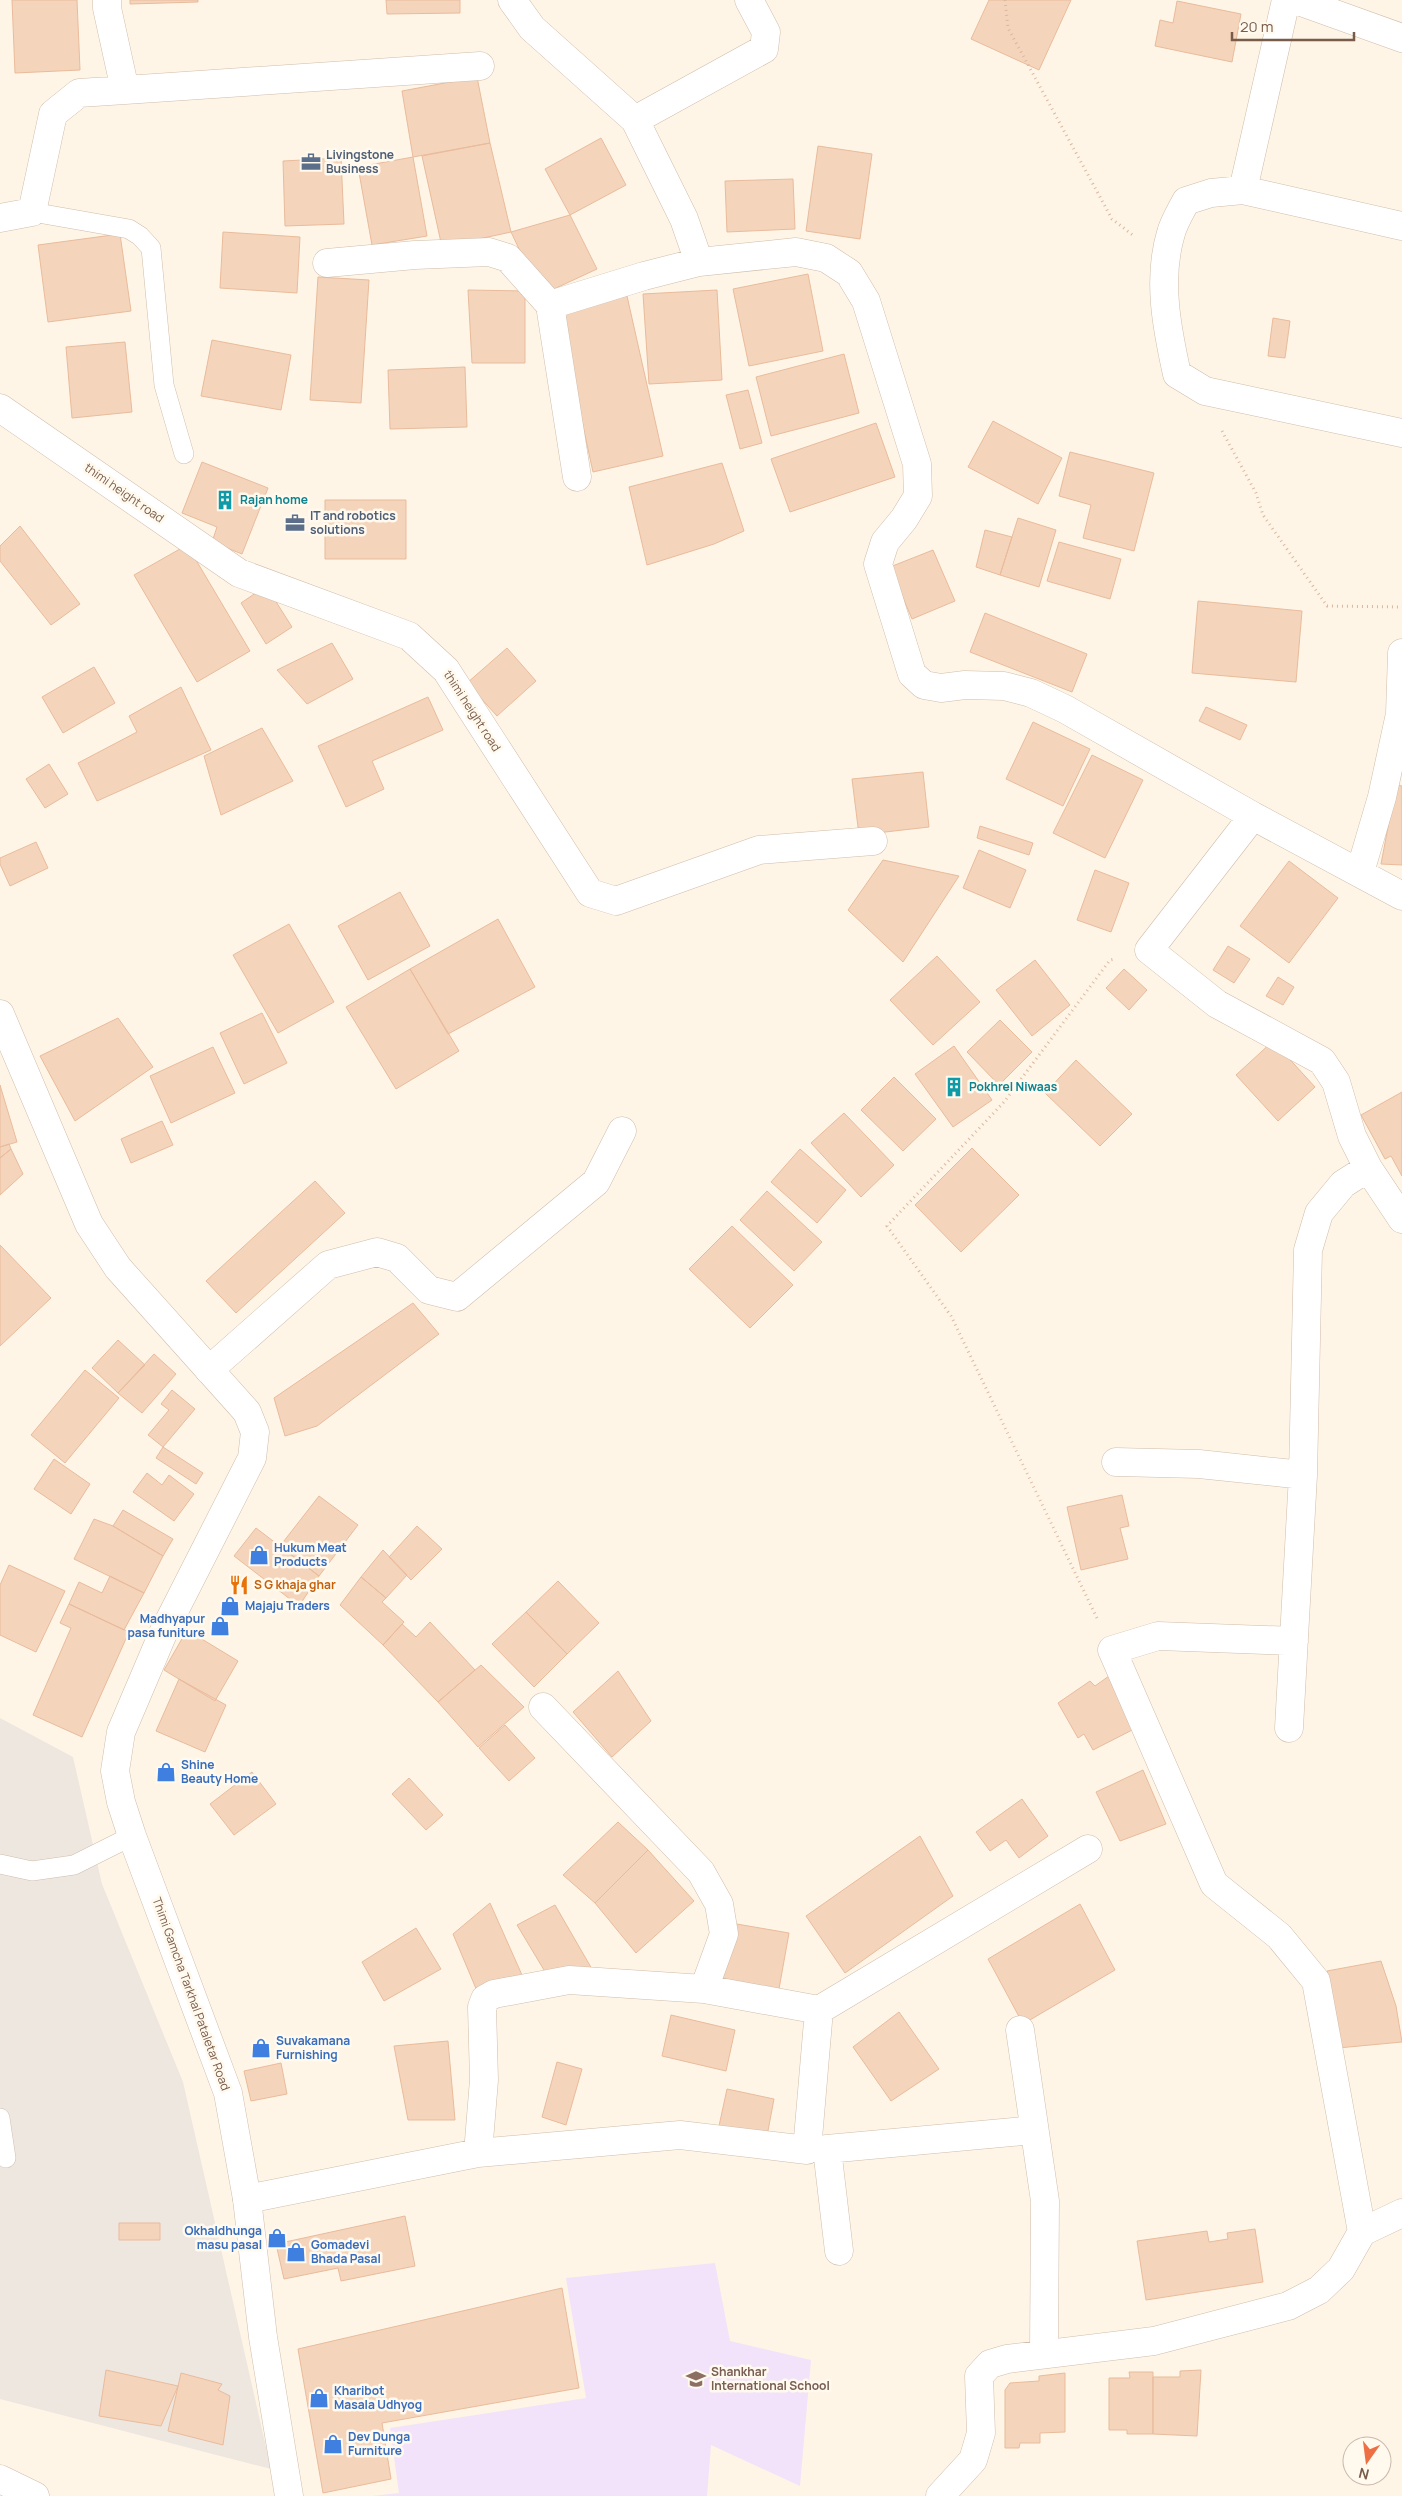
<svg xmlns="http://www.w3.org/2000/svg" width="1402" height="2496" viewBox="0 0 1402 2496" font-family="Manrope,sans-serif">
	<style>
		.industrial { fill: #eee7e0 }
		.education { fill: #f2e3fa }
		.building { fill: #f5d4bc; stroke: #e9bb9b }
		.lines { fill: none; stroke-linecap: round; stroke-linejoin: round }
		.service-casing { stroke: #d0bdab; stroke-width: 20 }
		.minor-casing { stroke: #d0bdab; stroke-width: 29 }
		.tertiary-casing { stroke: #d0bdab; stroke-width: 29 }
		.path { stroke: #dab79f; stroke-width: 3; stroke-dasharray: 1 4; stroke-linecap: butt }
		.service { stroke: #fff; stroke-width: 19 }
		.minor { stroke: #fff; stroke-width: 28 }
		.tertiary { stroke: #fff; stroke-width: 28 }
		.labels { text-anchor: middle; stroke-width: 5; stroke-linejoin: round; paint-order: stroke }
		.service-label { font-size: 12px; font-weight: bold; fill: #4e5e75; stroke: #fff9ee; text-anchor: start }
		.street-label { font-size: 12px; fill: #795b49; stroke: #fff9ee }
		.culture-label { font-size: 12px; font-weight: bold; fill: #0d838f; stroke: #fff9ee; text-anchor: start }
		.shop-label { font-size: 12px; font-weight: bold; fill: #366cbe; stroke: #fff9ee; text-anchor: start }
		.food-label { font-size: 12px; font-weight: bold; fill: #c56008; stroke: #fff9ee; text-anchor: start }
		.education-label { font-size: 12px; font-weight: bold; fill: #785e54; stroke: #fff9ee; text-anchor: start }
	</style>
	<rect width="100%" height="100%" fill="#fef5e6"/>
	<!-- industrial -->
	<path class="industrial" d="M 0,1718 L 73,1757 L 102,1884 L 183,2082 L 271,2469 L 0,2399 Z"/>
	<!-- education -->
	<path class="education" d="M 715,2263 L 730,2341 L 811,2360 L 800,2486 L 711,2445 L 707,2496 L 372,2496 L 399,2493 L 390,2428 L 586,2398 L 566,2278 Z"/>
	<!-- building -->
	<path class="building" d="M 12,0 L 77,0 L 80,70 L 15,73 Z
		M 130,0 L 198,0 L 198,2 L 130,4 Z
		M 386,0 L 460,0 L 460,13 L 387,14 Z
		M 989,0 L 1071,0 L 1039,70 L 971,39 Z
		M 1177,1 L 1241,14 L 1232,62 L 1155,46 L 1160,20 L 1173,23 Z
		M 477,77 L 490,143 L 413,157 L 402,91 Z
		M 601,138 L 626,185 L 570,215 L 545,169 Z
		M 490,143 L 511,232 L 442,247 L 422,156 Z
		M 818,146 L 872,154 L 860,239 L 806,231 Z
		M 413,157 L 427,236 L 372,245 L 358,167 Z
		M 341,158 L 344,224 L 285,226 L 283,161 Z
		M 793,179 L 795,229 L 727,232 L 725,181 Z
		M 570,215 L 597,269 L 541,295 L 511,232 Z
		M 223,232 L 300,237 L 297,293 L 220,288 Z
		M 120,234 L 131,311 L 48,322 L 38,245 Z
		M 808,274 L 823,351 L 749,366 L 733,289 Z
		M 318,277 L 369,280 L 361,403 L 310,400 Z
		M 468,290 L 525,291 L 525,363 L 472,363 Z
		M 717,290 L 722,380 L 649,384 L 643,294 Z
		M 627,296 L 663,456 L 593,472 L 558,311 Z
		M 1273,318 L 1290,321 L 1285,358 L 1268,356 Z
		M 212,340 L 291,355 L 281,410 L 201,396 Z
		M 125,342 L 132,412 L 72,418 L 66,347 Z
		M 844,354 L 859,413 L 771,436 L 756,377 Z
		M 465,367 L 467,427 L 390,429 L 388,370 Z
		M 748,390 L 762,443 L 740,449 L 726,395 Z
		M 993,421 L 1062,458 L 1038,504 L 968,467 Z
		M 876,423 L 895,477 L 790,512 L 771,459 Z
		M 1070,452 L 1154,473 L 1134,551 L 1083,538 L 1091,505 L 1059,496 Z
		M 202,462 L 268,488 L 242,554 L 212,542 L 217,527 L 182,513 Z
		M 722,463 L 744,531 L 714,544 L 647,565 L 629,487 Z
		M 325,500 L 406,500 L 406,559 L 325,559 Z
		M 1018,518 L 1056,530 L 1039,587 L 1000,575 Z
		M 20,526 L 80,604 L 51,625 L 0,561 L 0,546 Z
		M 985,530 L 1012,537 L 1000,575 L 976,567 Z
		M 1059,542 L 1121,559 L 1110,599 L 1047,581 Z
		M 187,545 L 250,651 L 197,682 L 134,575 Z
		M 933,550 L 955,601 L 912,619 L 890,567 Z
		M 266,586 L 292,627 L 266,644 L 241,603 Z
		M 1198,601 L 1302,611 L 1296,682 L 1192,673 Z
		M 985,613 L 1087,654 L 1072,692 L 970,652 Z
		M 332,643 L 353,679 L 307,704 L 277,670 Z
		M 507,648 L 536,681 L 497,716 L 467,683 Z
		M 94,667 L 115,703 L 63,733 L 42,697 Z
		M 181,687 L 211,750 L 97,801 L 78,763 L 137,732 L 129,716 Z
		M 428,697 L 443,730 L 372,761 L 384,789 L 346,807 L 318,746 Z
		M 1206,707 L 1247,725 L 1240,740 L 1199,721 Z
		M 1033,722 L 1090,749 L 1063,806 L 1006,779 Z
		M 262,728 L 293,781 L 221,815 L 204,756 Z
		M 1092,755 L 1143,780 L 1105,858 L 1053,833 Z
		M 49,764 L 68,794 L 45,808 L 26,779 Z
		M 923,772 L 929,827 L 859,835 L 852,779 Z
		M 1396,785 L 1402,786 L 1402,865 L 1381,864 Z
		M 980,826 L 1033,843 L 1029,855 L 977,838 Z
		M 36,842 L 48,868 L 10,886 L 0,864 L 0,858 Z
		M 979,850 L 1026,870 L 1010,908 L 963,888 Z
		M 883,860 L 959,876 L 903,962 L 848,910 Z
		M 1289,861 L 1338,898 L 1289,963 L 1240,926 Z
		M 1095,870 L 1129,883 L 1111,932 L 1077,920 Z
		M 400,892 L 430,946 L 368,980 L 338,926 Z
		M 498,919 L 535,987 L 448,1034 L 410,969 Z
		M 289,924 L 334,1002 L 278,1033 L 233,955 Z
		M 1228,946 L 1250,959 L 1234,983 L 1213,970 Z
		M 937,956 L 980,1002 L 933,1045 L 890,1000 Z
		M 1035,960 L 1070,1005 L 1032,1036 L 996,990 Z
		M 410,969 L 459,1051 L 396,1089 L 346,1007 Z
		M 1124,969 L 1147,990 L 1129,1010 L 1106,988 Z
		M 1278,977 L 1294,987 L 1283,1005 L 1266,996 Z
		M 262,1013 L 287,1063 L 244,1084 L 220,1033 Z
		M 118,1018 L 153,1067 L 75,1121 L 40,1056 Z
		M 1000,1020 L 1032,1052 L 999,1085 L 967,1052 Z
		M 1273,1041 L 1315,1087 L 1278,1121 L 1236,1075 Z
		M 954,1046 L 992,1100 L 953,1127 L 915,1074 Z
		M 213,1047 L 235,1093 L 171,1123 L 150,1076 Z
		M 1076,1060 L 1132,1114 L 1100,1146 L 1045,1093 Z
		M 894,1077 L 936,1119 L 903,1151 L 861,1110 Z
		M 0,1085 L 17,1142 L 0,1147 Z
		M 1402,1092 L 1402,1176 L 1391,1156 L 1385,1159 L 1361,1115 Z
		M 844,1113 L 894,1165 L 861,1197 L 811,1143 Z
		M 162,1121 L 173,1145 L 131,1163 L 121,1139 Z
		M 9,1144 L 11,1149 L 0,1158 L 0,1147 Z
		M 972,1148 L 1019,1195 L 961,1252 L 915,1205 Z
		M 11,1149 L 23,1174 L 0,1195 L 0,1158 Z
		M 800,1149 L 846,1190 L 817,1223 L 771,1182 Z
		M 315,1181 L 345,1213 L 236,1313 L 206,1281 Z
		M 767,1191 L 822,1242 L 794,1271 L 740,1220 Z
		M 732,1226 L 793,1285 L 750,1328 L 689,1269 Z
		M 0,1245 L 51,1298 L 0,1346 Z
		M 413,1303 L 439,1334 L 317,1426 L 285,1436 L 274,1398 Z
		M 118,1340 L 145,1365 L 118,1393 L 92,1368 Z
		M 154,1354 L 176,1374 L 142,1413 L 118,1393 Z
		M 85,1370 L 119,1398 L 65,1463 L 31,1435 Z
		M 172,1390 L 195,1409 L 163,1447 L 148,1435 L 169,1410 L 161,1404 Z
		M 163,1447 L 203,1473 L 196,1484 L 156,1458 Z
		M 54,1459 L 90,1484 L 71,1514 L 34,1489 Z
		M 147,1473 L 162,1485 L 169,1475 L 194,1494 L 174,1521 L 133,1492 Z
		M 1122,1495 L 1129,1526 L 1120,1528 L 1128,1559 L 1081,1570 L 1067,1507 Z
		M 319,1496 L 358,1525 L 319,1576 L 280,1546 Z
		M 123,1510 L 173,1539 L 163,1556 L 113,1526 Z
		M 94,1519 L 113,1526 L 163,1556 L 144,1593 L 74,1559 Z
		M 417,1526 L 442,1549 L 411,1580 L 389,1557 Z
		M 256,1528 L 319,1576 L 299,1606 L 234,1556 Z
		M 383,1550 L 407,1575 L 386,1598 L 361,1577 Z
		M 9,1565 L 65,1591 L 36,1652 L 0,1635 L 0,1585 Z
		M 110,1576 L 144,1593 L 124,1630 L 69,1604 L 79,1582 L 102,1593 Z
		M 361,1577 L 386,1598 L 382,1602 L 404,1622 L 383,1645 L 340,1605 Z
		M 558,1581 L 599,1623 L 567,1654 L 526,1612 Z
		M 69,1604 L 129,1632 L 82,1737 L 33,1715 L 71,1628 L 60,1623 Z
		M 526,1612 L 567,1654 L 534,1687 L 492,1644 Z
		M 430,1622 L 475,1670 L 438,1702 L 383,1645 L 402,1624 L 416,1637 Z
		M 187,1630 L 238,1661 L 215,1701 L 164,1670 Z
		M 481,1665 L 524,1707 L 478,1747 L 438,1702 Z
		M 618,1671 L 651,1721 L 612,1757 L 573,1712 Z
		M 1109,1676 L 1138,1727 L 1093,1750 L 1084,1734 L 1078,1738 L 1058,1703 L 1090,1681 L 1095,1686 Z
		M 179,1679 L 226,1705 L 205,1752 L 156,1731 Z
		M 505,1725 L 535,1758 L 509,1781 L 479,1748 Z
		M 1143,1770 L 1166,1824 L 1120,1841 L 1096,1792 Z
		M 252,1772 L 276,1804 L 234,1835 L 210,1804 Z
		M 409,1778 L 443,1815 L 426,1830 L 392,1794 Z
		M 1022,1799 L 1048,1836 L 1019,1858 L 1006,1840 L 990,1851 L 976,1832 Z
		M 618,1822 L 648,1850 L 595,1903 L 563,1875 Z
		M 920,1836 L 953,1896 L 845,1973 L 806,1916 Z
		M 648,1850 L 694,1901 L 636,1953 L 595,1903 Z
		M 490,1903 L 522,1975 L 480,1998 L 453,1934 Z
		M 1080,1904 L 1115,1970 L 1023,2024 L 988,1959 Z
		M 555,1905 L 596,1976 L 550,1980 L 517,1925 Z
		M 731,1923 L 789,1933 L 777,2000 L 719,1990 Z
		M 416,1928 L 441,1969 L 384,2001 L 362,1962 Z
		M 1381,1961 L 1396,2006 L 1402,2042 L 1338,2048 L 1327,1971 Z
		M 899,2012 L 939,2069 L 891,2101 L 853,2047 Z
		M 671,2015 L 735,2030 L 726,2071 L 662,2056 Z
		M 448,2041 L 455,2120 L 408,2120 L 394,2046 Z
		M 557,2062 L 582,2069 L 566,2125 L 542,2117 Z
		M 281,2063 L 287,2094 L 251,2101 L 244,2071 Z
		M 727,2089 L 774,2099 L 767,2136 L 719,2126 Z
		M 405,2216 L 415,2266 L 341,2281 L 338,2268 L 284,2279 L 276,2244 Z
		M 119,2223 L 160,2223 L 160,2240 L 119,2240 Z
		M 1255,2229 L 1263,2282 L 1146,2300 L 1137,2241 L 1207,2231 L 1209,2242 L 1228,2239 L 1227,2233 Z
		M 562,2288 L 579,2388 L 382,2423 L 391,2479 L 323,2493 L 298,2349 Z
		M 106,2370 L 178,2386 L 161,2426 L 99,2416 Z
		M 1201,2370 L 1197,2436 L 1153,2434 L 1153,2377 L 1180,2377 L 1180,2371 Z
		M 1129,2372 L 1153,2372 L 1153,2434 L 1127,2434 L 1127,2430 L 1109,2430 L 1109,2378 L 1130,2378 Z
		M 181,2373 L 222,2384 L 218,2390 L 230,2396 L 223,2445 L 168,2431 Z
		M 1065,2373 L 1065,2432 L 1040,2433 L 1040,2443 L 1020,2443 L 1019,2448 L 1005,2448 L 1005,2390 L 1010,2383 L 1039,2381 L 1039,2376 Z"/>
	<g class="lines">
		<defs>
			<path id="service" d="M 32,212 L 129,229 L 140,236 L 151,248 L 164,385 L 184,454
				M 0,1864 L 32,1871 L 74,1865 L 132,1836
				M 0,2118 L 6,2158"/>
			<path id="minor" d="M 512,0 L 532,28 L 635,120
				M 1296,0 L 1402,38
				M 125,90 L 480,66
				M 1243,190 L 1286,0
				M 0,218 L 32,212 L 53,114 L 79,93 L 125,90 L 107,8 L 107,0
				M 1402,226 L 1243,190 L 1211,193 L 1186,201 C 1181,211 1174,222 1171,233 C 1157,279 1167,329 1177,374 L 1205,391 L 1402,433
				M 699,262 L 684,219 L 635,120 L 764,49 L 766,32 L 749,0
				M 327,263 L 415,255 L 489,252 L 508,258 L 550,305 L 644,276 L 699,262 L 796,252 L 826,258 L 849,273 L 866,301 L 917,464 L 918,496 L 904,519 L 885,542 L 878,564 L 912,674 L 924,685 L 941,688 L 965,685 L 1004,686 L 1031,693 L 1065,709 L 1253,816 L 1402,896
				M 550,305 L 577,477
				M 0,408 L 239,573 L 409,636 L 446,670 L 590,893 L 616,901 L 759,850 L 873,841
				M 1253,816 L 1149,950 L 1217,1004 L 1322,1061 L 1336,1082 L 1352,1136 L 1368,1168 L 1402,1219
				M 1360,872 L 1382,797 L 1400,714 L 1402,653
				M 209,1370 L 328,1265 L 377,1252 L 397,1258 L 429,1290 L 457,1297 L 596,1182 L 622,1131
				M 1116,1462 L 1199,1464 L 1303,1475 L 1308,1250 L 1319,1213 L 1343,1184 L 1368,1168
				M 1294,1641 L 1158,1636 L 1112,1650 L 1214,1884 L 1279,1936 L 1316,1981 L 1362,2232
				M 543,1707 L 701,1872 L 719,1904 L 724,1934 L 704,1989
				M 1289,1728 L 1303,1475
				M 819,2010 L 1088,1849
				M 1020,2030 L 1045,2201 L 1044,2353
				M 247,2199 L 478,2153 L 680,2135 L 807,2150 L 819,2010 L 704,1989 L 569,1980 L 494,1994 L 485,1999 L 482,2007 L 484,2080 L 478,2153
				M 839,2251 L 827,2149 L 1034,2130
				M 0,2479 L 35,2496
				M 940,2496 L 973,2460 L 981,2433 L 979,2376 L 990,2364 L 1007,2359 L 1154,2341 L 1288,2306 L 1319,2290 L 1341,2269 L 1362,2232 L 1402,2213"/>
			<path id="tertiary" d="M 0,1014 L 89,1224 L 118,1268 L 247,1412 L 255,1432 L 252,1458 L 164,1631 L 121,1732 L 115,1771 L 121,1802 L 132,1836 L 228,2093 L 247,2199 L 263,2337 L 289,2496"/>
		</defs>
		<!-- service casing -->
		<use href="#service" class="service-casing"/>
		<!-- minor casing -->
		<use href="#minor" class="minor-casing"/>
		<!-- tertiary casing -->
		<use href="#tertiary" class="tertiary-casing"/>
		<!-- path -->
		<path class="path" d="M 1005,0 L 1008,28 L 1112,219 L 1134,236
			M 1222,431 L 1256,493 L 1263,515 L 1327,606 L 1402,607
			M 1097,1618 L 951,1316 L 887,1226 L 1004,1102 L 1110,960 L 1115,959"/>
		<!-- service -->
		<use href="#service" class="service"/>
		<!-- minor -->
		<use href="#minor" class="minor"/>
		<!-- tertiary -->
		<use href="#tertiary" class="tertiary"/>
	</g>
	<!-- icons -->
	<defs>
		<symbol id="office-bare" viewBox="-9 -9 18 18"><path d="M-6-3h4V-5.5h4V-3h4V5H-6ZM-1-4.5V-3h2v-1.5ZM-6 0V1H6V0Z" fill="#5c6f8a" stroke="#fff9ee" stroke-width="2.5" paint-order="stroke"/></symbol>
		<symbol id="building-bare" viewBox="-9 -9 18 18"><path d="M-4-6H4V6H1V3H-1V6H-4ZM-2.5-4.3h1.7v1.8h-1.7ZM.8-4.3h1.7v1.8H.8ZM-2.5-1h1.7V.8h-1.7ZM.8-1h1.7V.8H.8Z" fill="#0f9aa8" stroke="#fff9ee" stroke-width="2.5" paint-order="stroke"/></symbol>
		<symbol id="shop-bare" viewBox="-9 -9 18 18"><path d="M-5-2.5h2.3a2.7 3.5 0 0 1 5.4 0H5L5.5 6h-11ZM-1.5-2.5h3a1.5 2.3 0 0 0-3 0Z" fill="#3f7fe0" stroke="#fff9ee" stroke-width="2.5" paint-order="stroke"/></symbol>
		<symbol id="restaurant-bare" viewBox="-9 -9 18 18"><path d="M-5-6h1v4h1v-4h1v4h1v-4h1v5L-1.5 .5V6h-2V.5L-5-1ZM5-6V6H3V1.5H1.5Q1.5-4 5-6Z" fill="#e8710a" stroke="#fff9ee" stroke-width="2.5" paint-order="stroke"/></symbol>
		<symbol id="school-bare" viewBox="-9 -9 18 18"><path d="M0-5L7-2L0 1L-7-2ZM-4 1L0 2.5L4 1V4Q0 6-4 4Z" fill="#8d6e63" stroke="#fff9ee" stroke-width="2.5" paint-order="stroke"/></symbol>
	</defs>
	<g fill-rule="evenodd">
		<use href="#office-bare" x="297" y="148" width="28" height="28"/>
		<use href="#building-bare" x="211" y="486" width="28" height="28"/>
		<use href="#office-bare" x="281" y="509" width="28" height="28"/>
		<use href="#building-bare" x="940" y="1073" width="28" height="28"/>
		<use href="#shop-bare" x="245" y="1541" width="28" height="28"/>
		<use href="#restaurant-bare" x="225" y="1571" width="28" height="28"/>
		<use href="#shop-bare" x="216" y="1592" width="28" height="28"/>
		<use href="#shop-bare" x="206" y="1612" width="28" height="28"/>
		<use href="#shop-bare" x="152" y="1758" width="28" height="28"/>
		<use href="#shop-bare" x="247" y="2034" width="28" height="28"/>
		<use href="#shop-bare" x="263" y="2224" width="28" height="28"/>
		<use href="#shop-bare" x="282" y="2238" width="28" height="28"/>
		<use href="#school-bare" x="682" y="2365" width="28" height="28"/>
		<use href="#shop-bare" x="305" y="2384" width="28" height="28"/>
		<use href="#shop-bare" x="319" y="2430" width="28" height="28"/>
	</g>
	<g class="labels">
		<!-- service labels -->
		<g class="service-label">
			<text x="326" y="159">Livingstone<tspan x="326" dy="14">Business</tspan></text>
			<text x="310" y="520">IT and robotics<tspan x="310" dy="14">solutions</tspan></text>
		</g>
		<!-- street labels -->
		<g class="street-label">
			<text transform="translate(124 493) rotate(35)" y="4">thimi height road</text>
			<text transform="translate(472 711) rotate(57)" y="4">thimi height road</text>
			<text transform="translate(191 1994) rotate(70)" y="4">Thimi Gamcha Tarkhal Pataletar Road</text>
		</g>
		<!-- culture labels -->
		<g class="culture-label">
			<text x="240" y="504">Rajan home</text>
			<text x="969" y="1091">Pokhrel Niwaas</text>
		</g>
		<!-- shop labels -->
		<g class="shop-label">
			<text x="274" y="1552">Hukum Meat<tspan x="274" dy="14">Products</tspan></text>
			<text x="245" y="1610">Majaju Traders</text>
			<text x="205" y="1623" text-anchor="end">Madhyapur<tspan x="205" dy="14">pasa funiture</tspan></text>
			<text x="181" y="1769">Shine<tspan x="181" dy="14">Beauty Home</tspan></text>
			<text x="276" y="2045">Suvakamana<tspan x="276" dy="14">Furnishing</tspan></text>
			<text x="262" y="2235" text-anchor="end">Okhaldhunga<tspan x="262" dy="14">masu pasal</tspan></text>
			<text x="311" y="2249">Gomadevi<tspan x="311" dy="14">Bhada Pasal</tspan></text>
			<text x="334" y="2395">Kharibot<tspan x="334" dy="14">Masala Udhyog</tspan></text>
			<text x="348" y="2441">Dev Dunga<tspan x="348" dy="14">Furniture</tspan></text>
		</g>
		<!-- food labels -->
		<g class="food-label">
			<text x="254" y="1589">S G khaja ghar</text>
		</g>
		<!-- education labels -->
		<g class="education-label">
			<text x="711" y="2376">Shankhar<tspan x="711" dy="14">International School</tspan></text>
		</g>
	</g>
	<!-- north arrow -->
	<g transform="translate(1367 2461) rotate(194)"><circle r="24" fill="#fff9ee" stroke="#c9baac"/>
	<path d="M0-4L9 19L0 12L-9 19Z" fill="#ef6f44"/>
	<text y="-8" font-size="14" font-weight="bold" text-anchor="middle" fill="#795b49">N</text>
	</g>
	<!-- scale -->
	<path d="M1232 32v8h122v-8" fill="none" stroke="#795b49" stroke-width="2.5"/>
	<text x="1240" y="32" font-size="15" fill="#795b49" stroke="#fff9ee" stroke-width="4" paint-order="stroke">20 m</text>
</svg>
